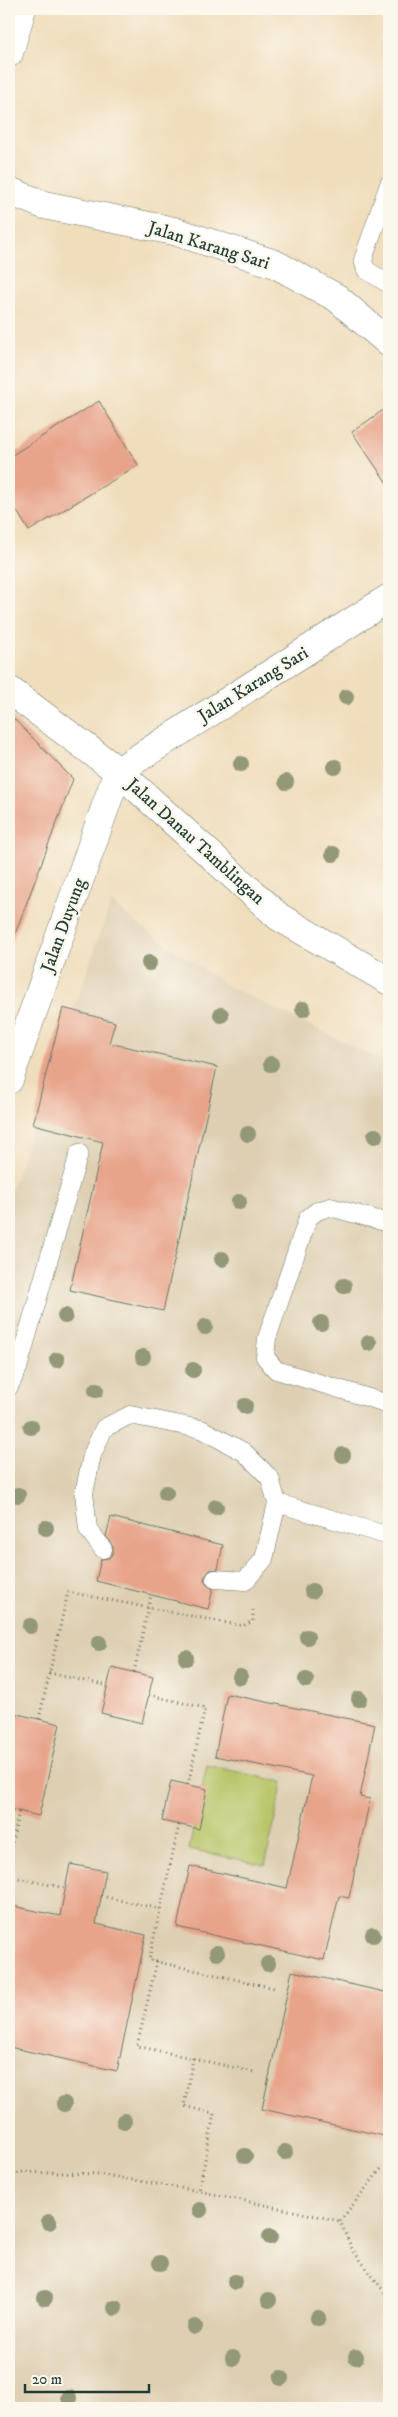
<svg xmlns="http://www.w3.org/2000/svg" width="398" height="2417" viewBox="0 0 398 2417" font-family="'IM FELL DW Pica',serif">
	<style>
		.built { fill: #decfb2 }
		.green { fill: #b7c568; stroke: #6b814e }
		.building { fill: #e8a48b }
		.lines { fill: none; stroke-linecap: round; stroke-linejoin: round }
		.service-casing { stroke: #687564; stroke-width: 19 }
		.minor-casing { stroke: #687564; stroke-width: 29 }
		.tertiary-casing { stroke: #687564; stroke-width: 29 }
		.path { stroke: #687564; stroke-width: 3; stroke-dasharray: 1 4; stroke-linecap: butt }
		.service { stroke: #fff; stroke-width: 18 }
		.minor { stroke: #fff; stroke-width: 28 }
		.tertiary { stroke: #fff; stroke-width: 28 }
		.tree { fill: #929878 }
		.labels { text-anchor: middle; stroke-width: 5; stroke-linejoin: round; paint-order: stroke }
		.street-label { font-size: 18px; fill: #1f3d34; stroke: #fbf7ec }
	</style>
	<rect width="100%" height="100%" fill="#fbf7ec"/>
	<filter id="ink" filterUnits="userSpaceOnUse"><feTurbulence type="fractalNoise" baseFrequency=".02" numOctaves="2"/><feDisplacementMap in="SourceGraphic" scale="10" xChannelSelector="R" yChannelSelector="G"/><feConvolveMatrix kernelMatrix="1 2 1 2 8 2 1 2 1" color-interpolation-filters="sRGB"/></filter>
	<filter id="wash" filterUnits="userSpaceOnUse"><feTurbulence type="fractalNoise" baseFrequency=".0096" numOctaves="4" result="noise"/><feDisplacementMap in="SourceGraphic" scale="20" xChannelSelector="R" yChannelSelector="G"/><feGaussianBlur stdDeviation="1.12" result="paint"/><feColorMatrix in="noise" values="0 0 0 0 0 0 0 0 0 0 0 0 0 0 0 0 0 1.4 0 .05"/><feComposite in="paint" operator="in"/></filter>
	<g filter="url(#wash)">
		<rect width="100%" height="100%" fill="#f0ddbc"/>
		<!-- built -->
		<path class="built" d="M 111,902 L 140,926 L 228,986 L 389,1064 L 389,2408 L 9,2408 L 9,1196 Z"/>
		<!-- green -->
		<path class="green" d="M 207,1765 L 283,1782 L 265,1865 L 189,1849 Z"/>
		<g id="blocks">
			<!-- building -->
			<path class="building" d="M 99,401 L 138,465 L 29,531 L 9,498 L 9,457 Z
				M 389,406 L 389,486 L 352,432 Z
				M 9,714 L 73,779 L 12,942 L 9,942 Z
				M 63,1008 L 115,1022 L 109,1043 L 217,1067 L 163,1311 L 70,1290 L 103,1142 L 33,1124 Z
				M 111,1517 L 223,1545 L 218,1569 L 210,1570 L 204,1578 L 206,1584 L 213,1589 L 208,1609 L 96,1581 L 101,1559 L 109,1558 L 113,1553 L 113,1547 L 106,1536 Z
				M 112,1667 L 153,1677 L 142,1723 L 101,1713 Z
				M 227,1694 L 375,1724 L 360,1797 L 370,1799 L 349,1898 L 339,1896 L 324,1960 L 177,1927 L 190,1866 L 287,1888 L 312,1776 L 215,1756 Z
				M 9,1712 L 60,1724 L 39,1816 L 9,1809 Z
				M 171,1781 L 207,1789 L 199,1829 L 162,1821 Z
				M 70,1864 L 106,1871 L 96,1924 L 146,1935 L 117,2071 L 9,2047 L 9,1924 L 13,1906 L 60,1916 Z
				M 292,1971 L 389,1993 L 389,2137 L 262,2109 Z"/>
		</g>
	</g>
	<g filter="url(#ink)">
		<use href="#blocks" fill-opacity="0" stroke="#687564" stroke-width="1"/>
		<g class="lines">
			<defs>
				<path id="service" d="M 389,184 L 363,260 L 366,270 L 389,284
					M 389,1223 L 330,1207 L 317,1211 L 308,1218 L 267,1338 L 265,1357 L 276,1370 L 389,1404
					M 9,1387 L 18,1368 L 79,1153
					M 103,1549 L 88,1529 L 84,1493 L 92,1455 L 104,1428 L 130,1415 L 201,1429 L 244,1452 L 270,1478 L 277,1503 L 389,1536
					M 215,1579 L 245,1581 L 264,1559 L 277,1503"/>
				<path id="minor" d="M 9,53 L 22,9
					M 9,191 L 44,205 L 174,231 L 275,264 L 337,298 L 389,343
					M 9,1080 L 118,771 L 389,598"/>
				<path id="tertiary" d="M 9,690 L 118,771 L 279,917 L 389,981"/>
			</defs>
			<!-- service casing -->
			<use href="#service" class="service-casing"/>
			<!-- minor casing -->
			<use href="#minor" class="minor-casing"/>
			<!-- tertiary casing -->
			<use href="#tertiary" class="tertiary-casing"/>
			<!-- path -->
			<path class="path" d="M 134,1672 L 151,1595
				M 49,1673 L 108,1686
				M 149,1695 L 205,1708 L 188,1785
				M 39,1719 L 68,1592 L 243,1626 L 253,1621 L 253,1610
				M 179,1825 L 149,1960 L 274,1988
				M 9,1857 L 19,1811
				M 9,1876 L 65,1888
				M 101,1896 L 160,1909
				M 157,1961 L 137,2046 L 254,2072
				M 193,2058 L 184,2106 L 214,2114 L 199,2191
				M 381,2169 L 340,2221 L 352,2249 L 389,2298
				M 9,2179 L 20,2172 L 98,2174 L 199,2191 L 340,2221
				M 384,2408 L 389,2407"/>
			<!-- service -->
			<use href="#service" class="service"/>
			<!-- minor -->
			<use href="#minor" class="minor"/>
			<!-- tertiary -->
			<use href="#tertiary" class="tertiary"/>
		</g>
		<!-- trees -->
		<g class="tree">
			<circle cx="346" cy="697" r="8"/>
			<circle cx="241" cy="764" r="8"/>
			<circle cx="335" cy="767" r="8"/>
			<circle cx="286" cy="782" r="8"/>
			<circle cx="333" cy="854" r="8"/>
			<circle cx="149" cy="963" r="8"/>
			<circle cx="303" cy="1009" r="8"/>
			<circle cx="221" cy="1015" r="8"/>
			<circle cx="271" cy="1064" r="8"/>
			<circle cx="248" cy="1134" r="8"/>
			<circle cx="375" cy="1136" r="8"/>
			<circle cx="239" cy="1202" r="8"/>
			<circle cx="222" cy="1259" r="8"/>
			<circle cx="344" cy="1286" r="8"/>
			<circle cx="65" cy="1316" r="8"/>
			<circle cx="321" cy="1323" r="8"/>
			<circle cx="205" cy="1327" r="8"/>
			<circle cx="369" cy="1343" r="8"/>
			<circle cx="143" cy="1357" r="8"/>
			<circle cx="57" cy="1360" r="8"/>
			<circle cx="193" cy="1370" r="8"/>
			<circle cx="96" cy="1390" r="8"/>
			<circle cx="245" cy="1406" r="8"/>
			<circle cx="31" cy="1427" r="8"/>
			<circle cx="343" cy="1455" r="8"/>
			<circle cx="166" cy="1493" r="8"/>
			<circle cx="18" cy="1495" r="8"/>
			<circle cx="216" cy="1507" r="8"/>
			<circle cx="46" cy="1528" r="8"/>
			<circle cx="312" cy="1591" r="8"/>
			<circle cx="30" cy="1626" r="8"/>
			<circle cx="307" cy="1637" r="8"/>
			<circle cx="99" cy="1643" r="8"/>
			<circle cx="186" cy="1658" r="8"/>
			<circle cx="240" cy="1677" r="8"/>
			<circle cx="306" cy="1680" r="8"/>
			<circle cx="359" cy="1699" r="8"/>
			<circle cx="373" cy="1935" r="8"/>
			<circle cx="217" cy="1953" r="8"/>
			<circle cx="268" cy="1964" r="8"/>
			<circle cx="64" cy="2104" r="8"/>
			<circle cx="124" cy="2121" r="8"/>
			<circle cx="285" cy="2152" r="8"/>
			<circle cx="245" cy="2156" r="8"/>
			<circle cx="200" cy="2210" r="8"/>
			<circle cx="49" cy="2222" r="8"/>
			<circle cx="270" cy="2237" r="8"/>
			<circle cx="160" cy="2263" r="8"/>
			<circle cx="235" cy="2282" r="8"/>
			<circle cx="45" cy="2298" r="8"/>
			<circle cx="269" cy="2300" r="8"/>
			<circle cx="115" cy="2308" r="8"/>
			<circle cx="318" cy="2318" r="8"/>
			<circle cx="195" cy="2327" r="8"/>
			<circle cx="356" cy="2357" r="8"/>
			<circle cx="233" cy="2358" r="8"/>
			<circle cx="281" cy="2378" r="8"/>
			<circle cx="69" cy="2398" r="8"/>
		</g>
	</g>
	<g class="labels">
		<!-- street labels -->
		<g class="street-label">
			<text transform="translate(209 245) rotate(17)" y="6">Jalan Karang Sari</text>
			<text transform="translate(253 684) rotate(-32)" y="6">Jalan Karang Sari</text>
			<text transform="translate(196 841) rotate(42)" y="6">Jalan Danau Tamblingan</text>
			<text transform="translate(63 925) rotate(-70)" y="6">Jalan Duyung</text>
		</g>
	</g>
	<!-- margin -->
	<rect width="398" height="2417" fill="none" stroke="#fbf7ec" stroke-width="30"/>
	<!-- scale -->
	<path d="M25 2384v8h124v-8" fill="none" stroke="#1f3d34" stroke-width="2.5"/>
	<text x="32" y="2384" font-size="15" fill="#1f3d34" stroke="#fbf7ec" stroke-width="4" paint-order="stroke">20 m</text>
</svg>
